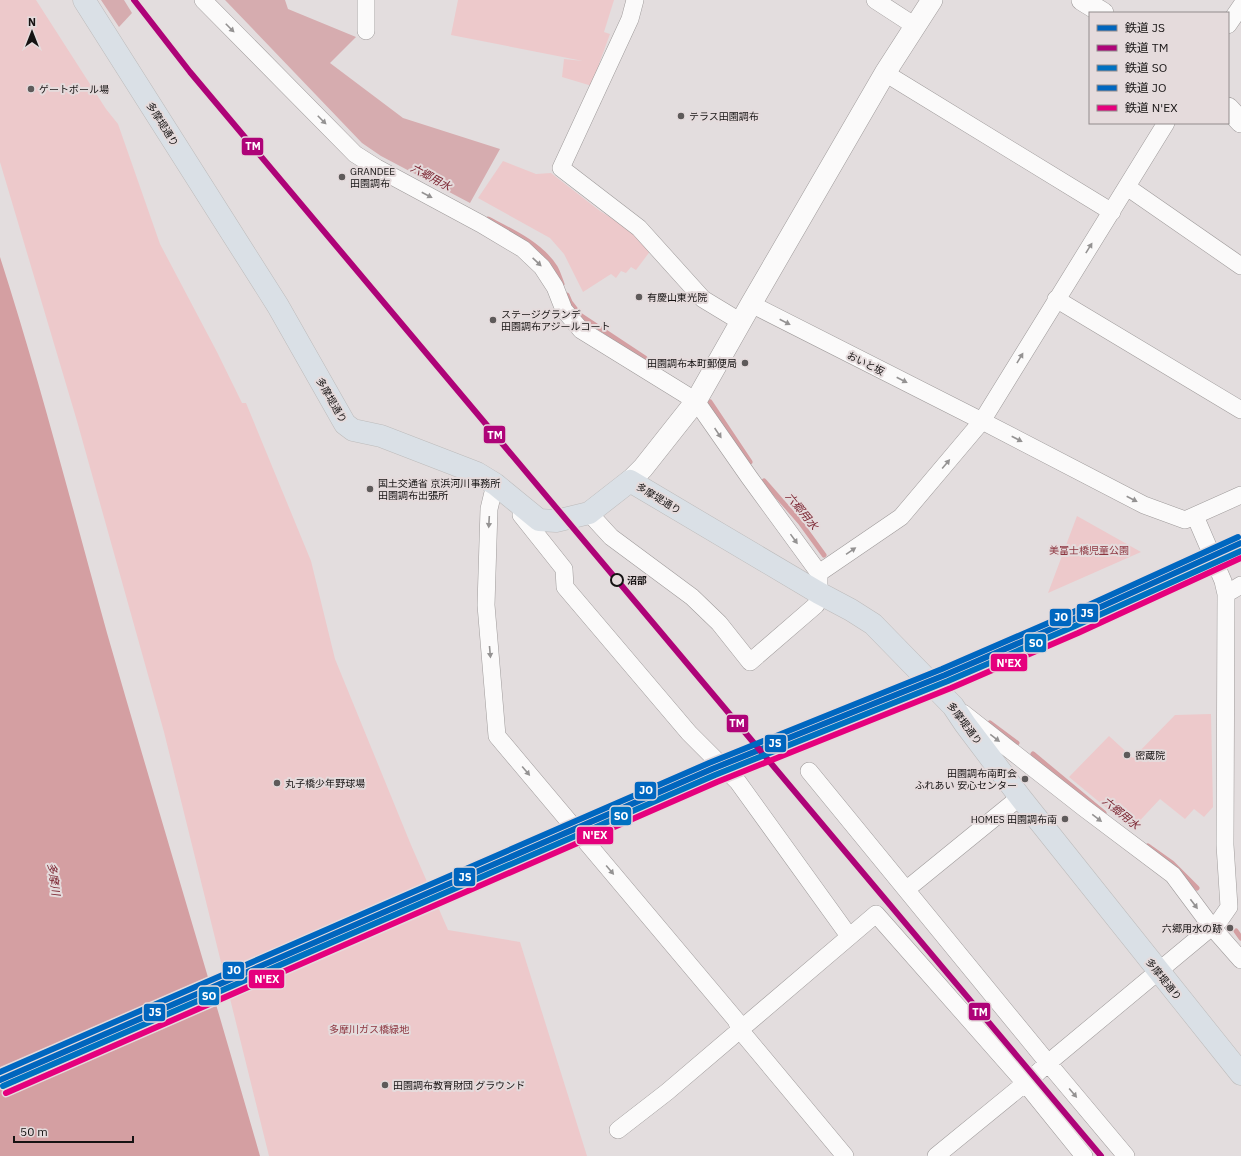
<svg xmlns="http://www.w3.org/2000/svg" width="1241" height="1156" viewBox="0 0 1241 1156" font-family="'IBM Plex Sans','Noto Sans JP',sans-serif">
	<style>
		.green { fill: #edc9cb }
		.forest { fill: #d6acaf }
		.water { fill: #d49fa2 }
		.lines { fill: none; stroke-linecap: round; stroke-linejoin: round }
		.stream { stroke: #d49fa2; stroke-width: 5 }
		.minor-casing { stroke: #9e9a9a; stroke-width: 18 }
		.tertiary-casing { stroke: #9e9a9a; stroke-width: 22 }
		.primary-casing { stroke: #bdbbbb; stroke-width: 23 }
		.minor { stroke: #fbfafa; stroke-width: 17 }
		.tertiary { stroke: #fbfafa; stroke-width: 21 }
		.primary { stroke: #dae0e6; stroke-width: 22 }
		.rail-1-casing { stroke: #e5dbdc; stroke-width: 9 }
		.rail-2-casing { stroke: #e5dbdc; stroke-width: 9 }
		.rail-3-casing { stroke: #e5dbdc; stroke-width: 9 }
		.rail-4-casing { stroke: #e5dbdc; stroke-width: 9 }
		.rail-5-casing { stroke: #e5dbdc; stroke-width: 9 }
		.rail-1 { stroke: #0065bd; stroke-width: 6 }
		.rail-2 { stroke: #ae0378; stroke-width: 6 }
		.rail-3 { stroke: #0071c1; stroke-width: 6 }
		.rail-4 { stroke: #0067c0; stroke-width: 6 }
		.rail-5 { stroke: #e5007d; stroke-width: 6 }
		.oneway { fill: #949292 }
		.poi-dot { fill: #5e5a5a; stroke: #e5dbdc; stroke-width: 1.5 }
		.stop-dot { fill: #e5dbdc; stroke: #161313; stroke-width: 2 }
		.labels { text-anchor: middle; stroke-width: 4; stroke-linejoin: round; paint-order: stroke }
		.poi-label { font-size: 10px; fill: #161313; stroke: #e5dbdc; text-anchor: start }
		.street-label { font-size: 10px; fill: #161313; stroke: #e5dbdc }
		.park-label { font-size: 10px; fill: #8c353f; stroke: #e5dbdc }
		.stop-label { font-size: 10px; font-weight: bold; fill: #161313; stroke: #e5dbdc; text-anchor: start }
		.water-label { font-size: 11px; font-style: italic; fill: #7b2531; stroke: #e5dbdc }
		.line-badge { stroke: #e5dbdc; stroke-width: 1.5 }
		.badge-label { font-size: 11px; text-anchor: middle; font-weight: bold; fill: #fff }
	</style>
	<rect width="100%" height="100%" fill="#e3ddde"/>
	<!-- green -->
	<path class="green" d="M 0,0 L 36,0 L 106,109 L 118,124 L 160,244 L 217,352 L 242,403 L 246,403 L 311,561 L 335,659 L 411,845 L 448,930 L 520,942 L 587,1156 L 269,1156 L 164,732 L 77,421 L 0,162 Z
		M 458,0 L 614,0 L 604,32 L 610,34 L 599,64 L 602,64 L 592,86 L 562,77 L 564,59 L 583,61 L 451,35 Z
		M 503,161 L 536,174 L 551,173 L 600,211 L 631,230 L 651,250 L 636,270 L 631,267 L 626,273 L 621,271 L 616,278 L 611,274 L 583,292 L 564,254 L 550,238 L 478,198 Z
		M 1077,516 L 1141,552 L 1048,593 Z
		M 1211,714 L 1213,807 L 1204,817 L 1194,809 L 1185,819 L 1160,799 L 1132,829 L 1069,777 L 1109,736 L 1133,758 L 1175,715 Z"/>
	<!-- forest -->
	<path class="forest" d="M 101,0 L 124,0 L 132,13 L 119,27 Z
		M 225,0 L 285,0 L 288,9 L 356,37 L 330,63 L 403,118 L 500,149 L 470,203 L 381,156 L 362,143 Z"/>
	<!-- water -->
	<path class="water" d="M 0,257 C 40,381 72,507 107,633 C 157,807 210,981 260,1156 L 0,1156 Z"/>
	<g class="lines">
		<!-- stream -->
		<path class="stream" d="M 488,219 C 511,231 540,244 555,267 C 558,272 560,279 562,284
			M 567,295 L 570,302 L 580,315 L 645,358
			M 710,402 L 750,462
			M 764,481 L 800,522 L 824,555
			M 990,723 L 1017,743
			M 1033,754 L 1104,813
			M 1148,846 L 1172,863 L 1197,888
			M 1236,931 L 1241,938"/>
		<defs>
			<path id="minor" d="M 203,0 L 355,154 L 377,168 L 481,224 L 523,249 L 542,267 L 555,287 L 564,310 L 581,330 L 696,401 L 749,477 L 819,573 L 819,593 L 816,605 L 750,662 L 719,623 L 692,597 L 611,537 L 589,513
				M 366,0 L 366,31
				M 635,0 L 630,19 L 561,168 L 639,228 L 703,299 L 741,322
				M 875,0 L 915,26
				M 1228,25 L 1241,6
				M 885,73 L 1112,212
				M 1127,187 L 1241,266
				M 1056,299 L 1241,410
				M 751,304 L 982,421 L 1144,505 L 1185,520 L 1241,495
				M 495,484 L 489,509 L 486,605 L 497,736 L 736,1020 L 740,1030 L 845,1156
				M 522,509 L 521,515 L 564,569 L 565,587 L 689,733 L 738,782 L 849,936
				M 819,573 L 901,517 L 982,421 L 1166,123
				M 1226,594 L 1241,585
				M 963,713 L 1084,808 L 1173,875 L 1211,926 L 1241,960
				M 809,771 L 1048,1063 L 1126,1156
				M 907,889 L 1020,797
				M 618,1130 L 667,1092 L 876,914 L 1025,1083 L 1084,1156
				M 936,1156 L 1034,1076 L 1048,1063 L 1220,920 L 1229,907 L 1225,845 L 1226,594 L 1223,581 L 1195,516"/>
			<path id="tertiary" d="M 1082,0 L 1103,13
				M 1228,108 L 1241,122
				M 630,481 L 643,468 L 696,401 L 751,304 L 885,73 L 932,0"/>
			<path id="primary" d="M 84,0 L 278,306 L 345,424 L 353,430 L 381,436 L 477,473 L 495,484 L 539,520 L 556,521 L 589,513 L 630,481 L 819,593 L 851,610 L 873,624 L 953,706 L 965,724 L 1020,797 L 1241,1074"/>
		</defs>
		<!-- minor casing -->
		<use href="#minor" class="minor-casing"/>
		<!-- tertiary casing -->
		<use href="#tertiary" class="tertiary-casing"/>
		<!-- primary casing -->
		<use href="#primary" class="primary-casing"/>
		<!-- minor -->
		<use href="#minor" class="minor"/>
		<!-- tertiary -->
		<use href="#tertiary" class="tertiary"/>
		<!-- primary -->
		<use href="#primary" class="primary"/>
		<defs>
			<path id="rail-1" d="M 0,1080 L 712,769 L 945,675 L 1072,620 L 1241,543"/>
			<path id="rail-2" d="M 134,0 L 190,72 L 1101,1156"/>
			<path id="rail-3" d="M 3,1086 L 715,775 L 948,681 L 1075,626 L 1241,551"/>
			<path id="rail-4" d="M 0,1072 L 709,763 L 942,669 L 1069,614 L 1238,537"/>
			<path id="rail-5" d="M 6,1093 L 717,782 L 951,688 L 1078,633 L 1241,558"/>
		</defs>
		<!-- rail-1 casing -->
		<use href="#rail-1" class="rail-1-casing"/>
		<!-- rail-2 casing -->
		<use href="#rail-2" class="rail-2-casing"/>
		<!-- rail-3 casing -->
		<use href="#rail-3" class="rail-3-casing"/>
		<!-- rail-4 casing -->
		<use href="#rail-4" class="rail-4-casing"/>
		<!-- rail-5 casing -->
		<use href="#rail-5" class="rail-5-casing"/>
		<!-- rail-1 -->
		<use href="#rail-1" class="rail-1"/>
		<!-- rail-2 -->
		<use href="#rail-2" class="rail-2"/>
		<!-- rail-3 -->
		<use href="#rail-3" class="rail-3"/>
		<!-- rail-4 -->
		<use href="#rail-4" class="rail-4"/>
		<!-- rail-5 -->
		<use href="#rail-5" class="rail-5"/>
	</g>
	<!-- one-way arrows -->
	<defs><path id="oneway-solid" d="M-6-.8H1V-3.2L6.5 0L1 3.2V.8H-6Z"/></defs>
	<g class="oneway">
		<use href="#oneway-solid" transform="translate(230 28) rotate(45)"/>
		<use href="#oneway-solid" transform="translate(322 120) rotate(45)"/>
		<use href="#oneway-solid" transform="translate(427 195) rotate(28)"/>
		<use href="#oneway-solid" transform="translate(1089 248) rotate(-58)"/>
		<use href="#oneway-solid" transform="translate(537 262) rotate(43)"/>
		<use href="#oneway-solid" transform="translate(785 322) rotate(27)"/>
		<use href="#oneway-solid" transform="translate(1020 358) rotate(-59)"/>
		<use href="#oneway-solid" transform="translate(902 380) rotate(27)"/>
		<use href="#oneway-solid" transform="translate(718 433) rotate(56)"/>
		<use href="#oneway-solid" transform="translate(1017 439) rotate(27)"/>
		<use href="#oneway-solid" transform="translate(946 464) rotate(-50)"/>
		<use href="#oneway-solid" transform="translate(1132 499) rotate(27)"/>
		<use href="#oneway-solid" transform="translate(489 522) rotate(93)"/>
		<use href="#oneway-solid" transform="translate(794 539) rotate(54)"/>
		<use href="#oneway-solid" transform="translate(851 551) rotate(-34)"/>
		<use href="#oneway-solid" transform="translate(490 652) rotate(85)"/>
		<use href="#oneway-solid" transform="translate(995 738) rotate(38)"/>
		<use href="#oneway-solid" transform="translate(526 771) rotate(50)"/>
		<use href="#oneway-solid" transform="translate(1097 818) rotate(37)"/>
		<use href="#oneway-solid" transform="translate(610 870) rotate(50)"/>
		<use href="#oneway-solid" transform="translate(1194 904) rotate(53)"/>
		<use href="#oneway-solid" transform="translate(1073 1093) rotate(50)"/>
	</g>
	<!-- markers -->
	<g class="poi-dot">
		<circle cx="31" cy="89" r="4"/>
		<circle cx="681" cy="116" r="4"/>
		<circle cx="342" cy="177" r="4"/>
		<circle cx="639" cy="297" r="4"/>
		<circle cx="493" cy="320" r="4"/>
		<circle cx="745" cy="363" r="4"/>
		<circle cx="370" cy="489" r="4"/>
		<circle cx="1127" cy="755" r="4"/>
		<circle cx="1025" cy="779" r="4"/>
		<circle cx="277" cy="783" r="4"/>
		<circle cx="1065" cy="819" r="4"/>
		<circle cx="1230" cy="928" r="4"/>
		<circle cx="385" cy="1085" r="4"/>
	</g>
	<circle class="stop-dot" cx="617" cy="580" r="6"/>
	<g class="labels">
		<!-- poi labels -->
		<g class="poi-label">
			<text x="39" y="93">ゲートボール場</text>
			<text x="689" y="120">テラス田園調布</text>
			<text x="350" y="175">GRANDEE<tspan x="350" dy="12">田園調布</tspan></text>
			<text x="647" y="301">有慶山東光院</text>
			<text x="501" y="318">ステージグランデ<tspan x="501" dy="12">田園調布アジールコート</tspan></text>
			<text x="737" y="367" text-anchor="end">田園調布本町郵便局</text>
			<text x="378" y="487">国土交通省 京浜河川事務所<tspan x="378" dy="12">田園調布出張所</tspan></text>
			<text x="1135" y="759">密蔵院</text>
			<text x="1017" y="777" text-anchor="end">田園調布南町会<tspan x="1017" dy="12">ふれあい 安心センター</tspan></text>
			<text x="285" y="787">丸子橋少年野球場</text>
			<text x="1057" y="823" text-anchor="end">HOMES 田園調布南</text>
			<text x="1222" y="932" text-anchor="end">六郷用水の跡</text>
			<text x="393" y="1089">田園調布教育財団 グラウンド</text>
		</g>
		<!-- street labels -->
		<g class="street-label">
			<text transform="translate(163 124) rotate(58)" y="4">多摩堤通り</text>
			<text transform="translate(866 363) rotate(27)" y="4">おいと坂</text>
			<text transform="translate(332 400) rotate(60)" y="4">多摩堤通り</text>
			<text transform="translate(659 498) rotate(31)" y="4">多摩堤通り</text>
			<text transform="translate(965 723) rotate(53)" y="4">多摩堤通り</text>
			<text transform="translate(1164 979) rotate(51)" y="4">多摩堤通り</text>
		</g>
		<!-- park labels -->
		<g class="park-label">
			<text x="1089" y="554">美富士橋児童公園</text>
			<text x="369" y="1033">多摩川ガス橋緑地</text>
		</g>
		<!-- stop labels -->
		<g class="stop-label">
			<text x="627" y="584">沼部</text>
		</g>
		<!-- water labels -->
		<g class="water-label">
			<text transform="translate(431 177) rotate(28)" y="4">六郷用水</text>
			<text transform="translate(802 511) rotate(51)" y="4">六郷用水</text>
			<text transform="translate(1121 813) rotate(39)" y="4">六郷用水</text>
			<text transform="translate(54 879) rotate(82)" y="4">多摩川</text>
		</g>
	</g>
	<g class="line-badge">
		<rect x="241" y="137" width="23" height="19" rx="4" fill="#ae0378"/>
		<rect x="483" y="425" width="23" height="19" rx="4" fill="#ae0378"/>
		<rect x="1076" y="603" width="23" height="20" rx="4" fill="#0065bd"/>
		<rect x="1049" y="608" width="23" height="19" rx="4" fill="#0067c0"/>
		<rect x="1024" y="633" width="23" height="20" rx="4" fill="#0071c1"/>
		<rect x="990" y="653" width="38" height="19" rx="4" fill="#e5007d"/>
		<rect x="726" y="714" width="23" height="19" rx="4" fill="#ae0378"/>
		<rect x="764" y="734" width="23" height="19" rx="4" fill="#0065bd"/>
		<rect x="634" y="781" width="23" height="19" rx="4" fill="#0067c0"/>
		<rect x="610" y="806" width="22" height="20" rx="4" fill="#0071c1"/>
		<rect x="576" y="826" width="38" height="19" rx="4" fill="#e5007d"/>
		<rect x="453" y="867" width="23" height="20" rx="4" fill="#0065bd"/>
		<rect x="222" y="961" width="23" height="19" rx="4" fill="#0067c0"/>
		<rect x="248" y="969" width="37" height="20" rx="4" fill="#e5007d"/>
		<rect x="198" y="986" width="22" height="20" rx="4" fill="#0071c1"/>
		<rect x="968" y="1002" width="23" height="19" rx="4" fill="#ae0378"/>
		<rect x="143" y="1003" width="23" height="19" rx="4" fill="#0065bd"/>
	</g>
	<g class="badge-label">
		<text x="253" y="150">TM</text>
		<text x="495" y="439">TM</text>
		<text x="1087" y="617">JS</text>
		<text x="1061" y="621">JO</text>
		<text x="1036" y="647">SO</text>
		<text x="1009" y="667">N'EX</text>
		<text x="737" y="727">TM</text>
		<text x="775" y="747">JS</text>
		<text x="646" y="794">JO</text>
		<text x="621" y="820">SO</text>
		<text x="595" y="839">N'EX</text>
		<text x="465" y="881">JS</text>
		<text x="234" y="974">JO</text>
		<text x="267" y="983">N'EX</text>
		<text x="209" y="1000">SO</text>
		<text x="980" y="1016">TM</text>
		<text x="155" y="1016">JS</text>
	</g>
	<!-- legend -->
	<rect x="1089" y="12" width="140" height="112" fill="#e5dbdc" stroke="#928b8c"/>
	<rect x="1097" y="25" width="20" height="6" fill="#0065bd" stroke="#928b8c"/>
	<text x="1125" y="32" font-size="12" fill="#161313">鉄道 JS</text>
	<rect x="1097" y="45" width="20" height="6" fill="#ae0378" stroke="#928b8c"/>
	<text x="1125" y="52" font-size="12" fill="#161313">鉄道 TM</text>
	<rect x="1097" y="65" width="20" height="6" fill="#0071c1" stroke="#928b8c"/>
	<text x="1125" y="72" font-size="12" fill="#161313">鉄道 SO</text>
	<rect x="1097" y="85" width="20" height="6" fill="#0067c0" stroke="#928b8c"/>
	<text x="1125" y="92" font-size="12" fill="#161313">鉄道 JO</text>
	<rect x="1097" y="105" width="20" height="6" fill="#e5007d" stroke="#928b8c"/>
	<text x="1125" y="112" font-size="12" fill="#161313">鉄道 N'EX</text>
	<!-- north arrow -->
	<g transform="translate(32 32)" stroke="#e5dbdc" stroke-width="3" paint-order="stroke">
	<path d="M0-3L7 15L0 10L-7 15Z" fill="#161313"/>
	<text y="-6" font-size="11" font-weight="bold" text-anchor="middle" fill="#161313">N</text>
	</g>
	<!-- scale -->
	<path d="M14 1136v6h119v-6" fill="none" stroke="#161313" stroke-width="2"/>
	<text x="20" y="1136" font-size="12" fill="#161313" stroke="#e5dbdc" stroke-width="3" paint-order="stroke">50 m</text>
</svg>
